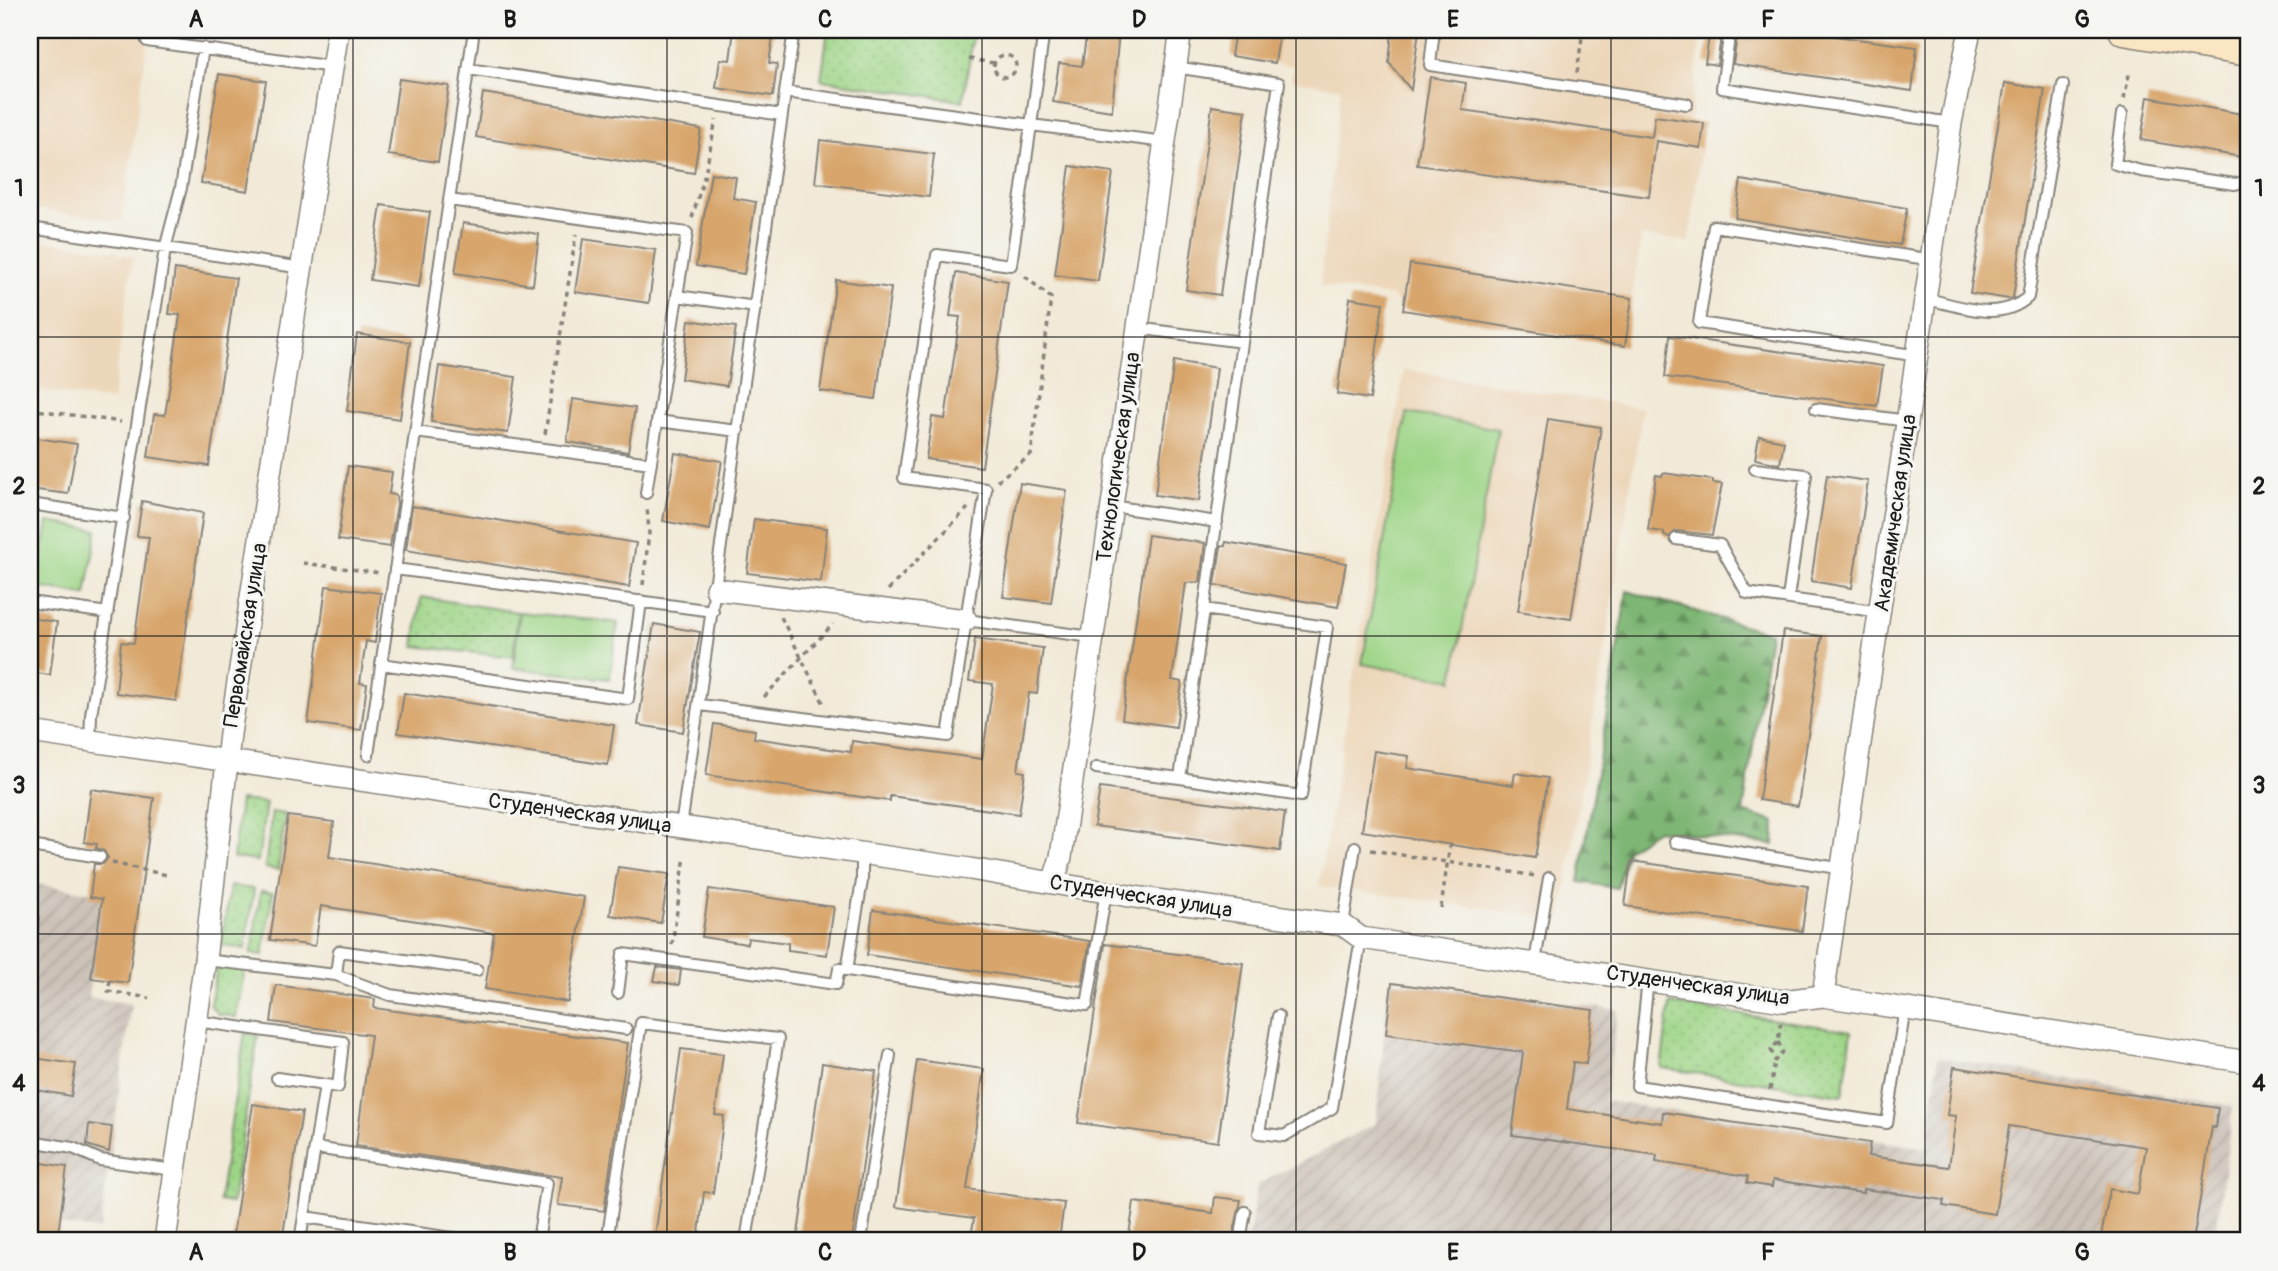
<svg xmlns="http://www.w3.org/2000/svg" width="2278" height="1271" viewBox="0 0 2278 1271" font-family="Pangolin,sans-serif">
	<style>
		.built { fill: #edd7ba }
		.industrial { fill: url(#industrial-furrows) }
		.grass { fill: url(#grass-dots); stroke: #5d7852; stroke-width: 2 }
		.forest { fill: url(#forest-firs); stroke: #4d6948; stroke-width: 2 }
		.pitch { fill: #9ed587; stroke: #5d7852; stroke-width: 2 }
		.building { fill: #d8a66c }
		.lines { fill: none; stroke-linecap: round; stroke-linejoin: round }
		.lane-casing { stroke: #87837a; stroke-width: 14 }
		.street-casing { stroke: #87837a; stroke-width: 24 }
		.secondary-casing { stroke: #87837a; stroke-width: 33 }
		.path { stroke: #87837a; stroke-width: 3.5; stroke-dasharray: 5 5; stroke-linecap: butt }
		.lane { stroke: #fff; stroke-width: 10 }
		.street { stroke: #fff; stroke-width: 21 }
		.secondary { stroke: #fbe6c3; stroke-width: 30 }
		.grid { fill: none; stroke: #1c1c1c; stroke-width: 2; stroke-opacity: 0.55 }
		.labels { text-anchor: middle; stroke-width: 6; stroke-linejoin: round; paint-order: stroke }
		.street-label { font-size: 21px; fill: #1c1c1c; stroke: #f6f6f2 }
		.neatline { fill: none; stroke: #1c1c1c; stroke-width: 2.5 }
		.grid-label { font-size: 23px; text-anchor: middle; font-weight: bold; fill: #1c1c1c }
	</style>
	<defs>
		<pattern id="industrial-furrows" width="10" height="10" patternUnits="userSpaceOnUse" patternTransform="scale(1.75)"><rect width="10" height="10" fill="#ccc2b8"/><path d="M-1 1l2-2M0 10L10 0M9 11l2-2" fill="none" stroke="#afa69e"/></pattern>
		<pattern id="grass-dots" width="8" height="8" patternUnits="userSpaceOnUse" patternTransform="scale(1.75)"><rect width="8" height="8" fill="#9ed587"/><path d="M2 2h.1M6 6h.1" fill="none" stroke="#88b674" stroke-width="1.8" stroke-linecap="round"/></pattern>
		<pattern id="forest-firs" width="22" height="20" patternUnits="userSpaceOnUse" patternTransform="scale(1.75)"><rect width="22" height="20" fill="#7eb674"/><path d="M5 1l3.5 6h-7zM16 11l3.5 6h-7z" fill="#66935e"/></pattern>
	</defs>
	<rect width="100%" height="100%" fill="#f6f6f2"/>
	<filter id="ink" filterUnits="userSpaceOnUse"><feTurbulence type="fractalNoise" baseFrequency=".0143" numOctaves="2"/><feDisplacementMap in="SourceGraphic" scale="14" xChannelSelector="R" yChannelSelector="G"/><feConvolveMatrix kernelMatrix="1 2 1 2 8 2 1 2 1" color-interpolation-filters="sRGB"/></filter>
	<filter id="wash" filterUnits="userSpaceOnUse"><feTurbulence type="fractalNoise" baseFrequency=".00686" numOctaves="4" result="noise"/><feDisplacementMap in="SourceGraphic" scale="28" xChannelSelector="R" yChannelSelector="G"/><feGaussianBlur stdDeviation="1.57" result="paint"/><feColorMatrix in="noise" values="0 0 0 0 0 0 0 0 0 0 0 0 0 0 0 0 0 1.4 0 .05"/><feComposite in="paint" operator="in"/></filter>
	<g filter="url(#wash)">
		<rect width="100%" height="100%" fill="#f2ead8"/>
		<!-- built -->
		<path class="built" d="M 30,30 L 149,30 L 122,221 L 30,208 Z
			M 1235,30 L 1702,30 L 1690,120 L 1704,123 L 1689,242 L 1641,236 L 1625,346 L 1403,310 L 1393,296 L 1320,286 L 1341,88 L 1291,80 L 1293,66 L 1231,56 Z
			M 30,239 L 117,251 L 117,254 L 133,257 L 112,401 L 30,389 Z
			M 1404,370 L 1643,408 L 1561,919 L 1319,886 Z"/>
		<!-- industrial -->
		<path class="industrial" d="M 30,883 L 90,892 L 90,897 L 102,899 L 88,997 L 131,1004 L 100,1230 L 59,1225 L 57,1241 L 30,1241 Z
			M 1389,981 L 1618,1010 L 1605,1101 L 1927,1148 L 1938,1057 L 2233,1106 L 2215,1241 L 1248,1241 L 1257,1185 L 1376,1123 Z"/>
		<!-- grass -->
		<path class="grass" d="M 828,30 L 974,30 L 963,101 L 821,80 Z
			M 421,597 L 518,612 L 513,657 L 414,646 Z
			M 240,800 L 266,803 L 258,861 L 233,858 Z
			M 272,812 L 285,814 L 278,870 L 265,868 Z
			M 230,886 L 254,889 L 245,949 L 221,945 Z
			M 261,891 L 273,893 L 263,955 L 251,954 Z
			M 218,963 L 245,967 L 236,1017 L 218,1014 L 210,1005 Z
			M 1670,1004 L 1852,1031 L 1843,1095 L 1661,1068 Z
			M 245,1033 L 258,1035 L 232,1203 L 219,1201 Z"/>
		<!-- forest -->
		<path class="forest" d="M 1627,591 L 1770,633 L 1743,812 L 1775,822 L 1774,845 L 1657,830 L 1627,850 L 1617,888 L 1579,882 Z"/>
		<!-- pitch -->
		<path class="pitch" d="M 1407,413 L 1498,429 L 1453,680 L 1362,664 Z
			M 48,522 L 97,530 L 86,595 L 37,587 Z
			M 520,612 L 618,623 L 609,679 L 513,668 Z"/>
		<g id="blocks">
			<!-- building -->
			<path class="building" d="M 734,30 L 774,30 L 769,63 L 777,64 L 773,96 L 716,88 L 720,59 L 730,60 Z
				M 1087,30 L 1119,30 L 1112,111 L 1053,102 L 1059,63 L 1082,66 Z
				M 1235,30 L 1269,30 L 1268,35 L 1279,37 L 1275,63 L 1231,56 Z
				M 1392,30 L 1419,30 L 1411,90 L 1389,63 Z
				M 1710,30 L 1722,30 L 1717,65 L 1705,63 Z
				M 1738,30 L 1790,30 L 1917,47 L 1912,91 L 1733,64 Z
				M 219,74 L 266,81 L 248,191 L 201,183 Z
				M 1430,77 L 1466,83 L 1462,110 L 1652,137 L 1655,116 L 1704,123 L 1701,148 L 1656,141 L 1649,197 L 1417,165 Z
				M 399,79 L 449,86 L 438,162 L 388,155 Z
				M 2005,83 L 2045,89 L 2013,298 L 2009,299 L 1970,293 Z
				M 483,93 L 701,129 L 694,173 L 476,137 Z
				M 2148,97 L 2248,115 L 2248,158 L 2141,140 Z
				M 1212,106 L 1246,111 L 1220,295 L 1186,290 Z
				M 820,140 L 934,154 L 929,197 L 815,183 Z
				M 1070,166 L 1113,172 L 1098,281 L 1055,275 Z
				M 711,173 L 736,177 L 733,198 L 756,202 L 744,274 L 696,266 Z
				M 1741,180 L 1907,208 L 1900,245 L 1735,218 Z
				M 381,205 L 430,212 L 419,287 L 370,280 Z
				M 463,223 L 539,234 L 533,285 L 455,273 Z
				M 583,239 L 656,250 L 649,303 L 575,292 Z
				M 1410,264 L 1632,298 L 1625,346 L 1403,310 Z
				M 175,269 L 236,278 L 209,466 L 148,457 L 154,414 L 165,415 L 173,364 L 180,315 L 169,314 Z
				M 956,273 L 1008,281 L 982,467 L 926,459 L 932,417 L 945,419 L 960,317 L 950,316 Z
				M 836,280 L 891,288 L 876,399 L 820,391 Z
				M 1350,298 L 1383,303 L 1370,399 L 1337,394 Z
				M 689,320 L 736,327 L 727,386 L 681,379 Z
				M 357,334 L 410,342 L 400,419 L 347,411 Z
				M 1670,336 L 1883,366 L 1877,406 L 1665,377 Z
				M 1174,361 L 1217,368 L 1199,501 L 1155,495 Z
				M 439,366 L 516,377 L 508,433 L 431,422 Z
				M 573,399 L 635,408 L 628,452 L 567,442 Z
				M 1548,419 L 1601,427 L 1571,619 L 1518,611 Z
				M 1759,436 L 1784,441 L 1780,464 L 1755,459 Z
				M 30,437 L 77,444 L 68,494 L 30,489 Z
				M 675,453 L 722,461 L 710,530 L 663,521 Z
				M 348,466 L 392,472 L 389,494 L 396,495 L 397,504 L 390,547 L 338,540 Z
				M 1663,473 L 1713,480 L 1713,483 L 1722,484 L 1712,535 L 1676,531 L 1669,537 L 1664,536 L 1664,532 L 1648,530 L 1656,475 L 1662,476 Z
				M 1827,475 L 1868,481 L 1852,588 L 1811,581 Z
				M 1020,483 L 1067,490 L 1051,603 L 1003,597 Z
				M 142,501 L 203,513 L 176,701 L 116,693 L 121,642 L 134,643 L 149,537 L 137,536 Z
				M 412,506 L 636,543 L 629,587 L 406,550 Z
				M 754,519 L 827,528 L 821,582 L 747,573 Z
				M 1148,535 L 1205,543 L 1200,582 L 1186,583 L 1172,680 L 1182,682 L 1176,727 L 1122,719 Z
				M 1226,542 L 1346,563 L 1338,607 L 1215,585 L 1221,546 L 1225,546 Z
				M 326,586 L 381,593 L 375,643 L 366,641 L 360,683 L 367,684 L 361,730 L 308,723 Z
				M 30,618 L 57,622 L 50,675 L 30,672 Z
				M 654,624 L 700,632 L 683,732 L 638,725 Z
				M 1783,631 L 1822,636 L 1798,806 L 1759,800 Z
				M 975,639 L 1043,648 L 1037,694 L 1029,693 L 1018,771 L 1025,772 L 1019,814 L 890,796 L 890,801 L 706,775 L 714,724 L 755,730 L 754,738 L 851,752 L 852,741 L 982,759 L 993,684 L 969,681 Z
				M 404,693 L 614,725 L 608,765 L 398,733 Z
				M 1374,751 L 1409,756 L 1407,768 L 1513,785 L 1515,773 L 1548,778 L 1535,858 L 1362,831 Z
				M 1100,788 L 1285,812 L 1280,851 L 1094,826 Z
				M 91,789 L 154,798 L 128,983 L 91,978 L 102,899 L 90,897 L 94,864 L 103,864 L 108,858 L 104,851 L 96,848 L 97,844 L 84,842 Z
				M 288,816 L 334,822 L 329,857 L 584,897 L 568,1002 L 485,989 L 494,933 L 321,906 L 315,946 L 270,940 Z
				M 1631,861 L 1808,886 L 1802,931 L 1625,906 Z
				M 618,867 L 669,874 L 661,923 L 610,915 Z
				M 709,889 L 834,907 L 827,955 L 788,950 L 788,943 L 748,938 L 747,944 L 702,937 Z
				M 873,910 L 1090,941 L 1082,986 L 867,955 Z
				M 1105,944 L 1243,963 L 1218,1142 L 1078,1123 Z
				M 657,967 L 681,970 L 679,985 L 654,981 Z
				M 1392,983 L 1593,1010 L 1586,1064 L 1573,1062 L 1567,1109 L 1662,1123 L 1663,1112 L 1870,1143 L 1868,1156 L 1949,1167 L 1956,1116 L 1947,1115 L 1954,1067 L 2218,1108 L 2215,1128 L 2212,1127 L 2193,1241 L 2100,1241 L 2110,1189 L 2138,1194 L 2146,1147 L 2009,1126 L 1995,1214 L 1943,1206 L 1944,1200 L 1863,1189 L 1863,1193 L 1773,1180 L 1772,1187 L 1747,1183 L 1748,1176 L 1656,1162 L 1657,1155 L 1512,1135 L 1523,1052 L 1386,1034 Z
				M 276,985 L 375,999 L 374,1008 L 628,1043 L 604,1211 L 558,1205 L 562,1177 L 356,1146 L 371,1035 L 271,1022 Z
				M 681,1049 L 723,1054 L 715,1115 L 724,1116 L 713,1193 L 704,1192 L 698,1241 L 655,1237 Z
				M 34,1058 L 76,1064 L 71,1096 L 30,1089 Z
				M 917,1060 L 984,1069 L 967,1189 L 1064,1203 L 1059,1241 L 971,1238 L 974,1218 L 896,1207 Z
				M 822,1063 L 876,1071 L 852,1241 L 797,1241 Z
				M 253,1104 L 302,1112 L 282,1241 L 232,1241 Z
				M 89,1124 L 112,1127 L 109,1152 L 87,1145 Z
				M 30,1161 L 67,1167 L 57,1241 L 30,1241 Z
				M 1215,1197 L 1241,1200 L 1232,1241 L 1128,1241 L 1134,1202 L 1213,1213 Z"/>
		</g>
	</g>
	<g filter="url(#ink)">
		<use href="#blocks" fill-opacity="0" stroke="#87837a" stroke-width="2"/>
		<g class="lines">
			<defs>
				<path id="lane" d="M 1044,30 L 1031,125 L 1165,142
					M 1434,30 L 1430,65 L 1687,104
					M 1730,30 L 1722,88 L 1951,123
					M 147,41 L 333,67
					M 468,69 L 782,115
					M 785,92 L 1031,125 L 1011,265 L 937,255 L 904,478 L 986,489 L 966,620
					M 2122,114 L 2115,164 L 2141,171 L 2235,184 L 2248,181
					M 449,200 L 687,233 L 646,493
					M 30,228 L 303,268
					M 677,296 L 756,307
					M 1927,299 C 1960,306 2000,323 2028,297 L 2063,85
					M 1137,328 L 1242,342
					M 1919,356 L 1699,323 L 1714,226 L 1933,260
					M 1816,409 L 1908,421
					M 657,421 L 738,431
					M 415,432 L 651,463
					M 1755,469 L 1806,475 L 1788,598
					M 30,504 L 124,518
					M 1111,506 L 1217,522
					M 1676,539 L 1720,545 L 1747,593 L 1881,612
					M 395,569 L 713,611
					M 30,602 L 108,613
					M 381,664 L 628,699 L 641,601
					M 700,705 L 948,736 L 966,620 L 1092,637
					M 90,742 L 91,715 L 165,249 L 181,188 L 203,48
					M 368,755 L 474,30
					M 1096,768 L 1180,778 L 1279,83 L 1175,67
					M 1180,778 L 1301,796 L 1327,627 L 1204,609
					M 681,827 L 794,30
					M 1675,842 L 1844,869
					M 30,846 L 100,857
					M 862,856 L 862,881 L 847,970 L 1087,1005 L 1106,891
					M 30,918 L 33,918 L 30,937
					M 1343,925 L 1355,847
					M 205,960 L 336,975 L 339,951 L 477,970
					M 1535,962 L 1549,878
					M 336,975 L 390,995 L 626,1029
					M 1648,979 L 1637,1086 L 1887,1123 L 1905,1008
					M 618,993 L 623,954 L 836,984 L 839,969 L 847,970
					M 1278,1016 L 1259,1133 L 1284,1136 L 1332,1108 L 1361,938
					M 196,1021 L 343,1042 L 338,1087 L 325,1085
					M 277,1078 L 325,1085 L 300,1241
					M 30,1141 L 73,1148 L 100,1160 L 175,1170
					M 315,1148 L 547,1183 L 538,1241
					M 304,1217 L 474,1241
					M 607,1241 L 641,1023 L 778,1039 L 746,1241
					M 861,1241 L 890,1055
					M 1240,1241 L 1245,1212"/>
				<path id="street" d="M 716,589 L 966,620
					M 30,732 L 970,869 L 1141,898 L 1343,925 L 1361,938 L 1783,1001 L 1823,996 L 2248,1062
					M 1053,883 L 1061,857 L 1181,30
					M 1823,996 L 1951,123 L 1970,30
					M 165,1241 L 205,960 L 230,734 L 338,30"/>
				<path id="secondary" d="M 2124,30 L 2248,51"/>
			</defs>
			<!-- lane casing -->
			<use href="#lane" class="lane-casing"/>
			<!-- street casing -->
			<use href="#street" class="street-casing"/>
			<!-- secondary casing -->
			<use href="#secondary" class="secondary-casing"/>
			<!-- path -->
			<path class="path" d="M994 66a11 11 0 1 1 22 0a11 11 0 1 1-22 0Z
				M 969,59 L 994,63
				M 1577,73 L 1583,30
				M 2124,99 L 2130,70
				M 692,218 L 705,174 L 716,120
				M 30,409 L 121,422
				M 545,434 L 576,234
				M 997,481 L 1031,455 L 1051,298 L 1021,273
				M 303,563 L 381,573
				M 643,585 L 649,533 L 647,506
				M 888,590 L 968,508
				M 781,617 L 824,704
				M 764,697 L 833,624
				M 1371,850 L 1536,876
				M 112,863 L 167,875
				M 1441,908 L 1450,844
				M 672,945 L 685,856
				M 110,981 L 108,991 L 149,998
				M 1778,1042 L 1783,1051 L 1775,1061 L 1771,1050 L 1778,1042 L 1781,1021
				M 1770,1090 L 1775,1061"/>
			<!-- lane -->
			<use href="#lane" class="lane"/>
			<!-- street -->
			<use href="#street" class="street"/>
			<!-- secondary -->
			<use href="#secondary" class="secondary"/>
		</g>
	</g>
	<!-- grid -->
	<path class="grid" d="M 353,30 L 353,1241M 667,30 L 667,1241M 982,30 L 982,1241M 1296,30 L 1296,1241M 1611,30 L 1611,1241M 1925,30 L 1925,1241M 30,337 L 2248,337M 30,636 L 2248,636M 30,934 L 2248,934"/>
	<g class="labels">
		<!-- street labels -->
		<g class="street-label">
			<text transform="translate(1118 457) rotate(-82)" y="7">Технологическая улица</text>
			<text transform="translate(1895 513) rotate(-82)" y="7">Академическая улица</text>
			<text transform="translate(245 635) rotate(-81)" y="7">Первомайская улица</text>
			<text transform="translate(580 813) rotate(8)" y="7">Студенческая улица</text>
			<text transform="translate(1141 896) rotate(9)" y="7">Студенческая улица</text>
			<text transform="translate(1698 985) rotate(8)" y="7">Студенческая улица</text>
		</g>
	</g>
	<!-- margin -->
	<rect width="2278" height="1271" fill="none" stroke="#f6f6f2" stroke-width="77"/>
	<rect x="38" y="38" width="2202" height="1194" class="neatline"/>
	<g class="grid-label">
		<text x="196" y="27">A</text>
		<text x="510" y="27">B</text>
		<text x="825" y="27">C</text>
		<text x="1139" y="27">D</text>
		<text x="1453" y="27">E</text>
		<text x="1768" y="27">F</text>
		<text x="2082" y="27">G</text>
		<text x="19" y="196">1</text>
		<text x="2259" y="196">1</text>
		<text x="19" y="494">2</text>
		<text x="2259" y="494">2</text>
		<text x="19" y="793">3</text>
		<text x="2259" y="793">3</text>
		<text x="19" y="1091">4</text>
		<text x="2259" y="1091">4</text>
		<text x="196" y="1260">A</text>
		<text x="510" y="1260">B</text>
		<text x="825" y="1260">C</text>
		<text x="1139" y="1260">D</text>
		<text x="1453" y="1260">E</text>
		<text x="1768" y="1260">F</text>
		<text x="2082" y="1260">G</text>
	</g>
</svg>
